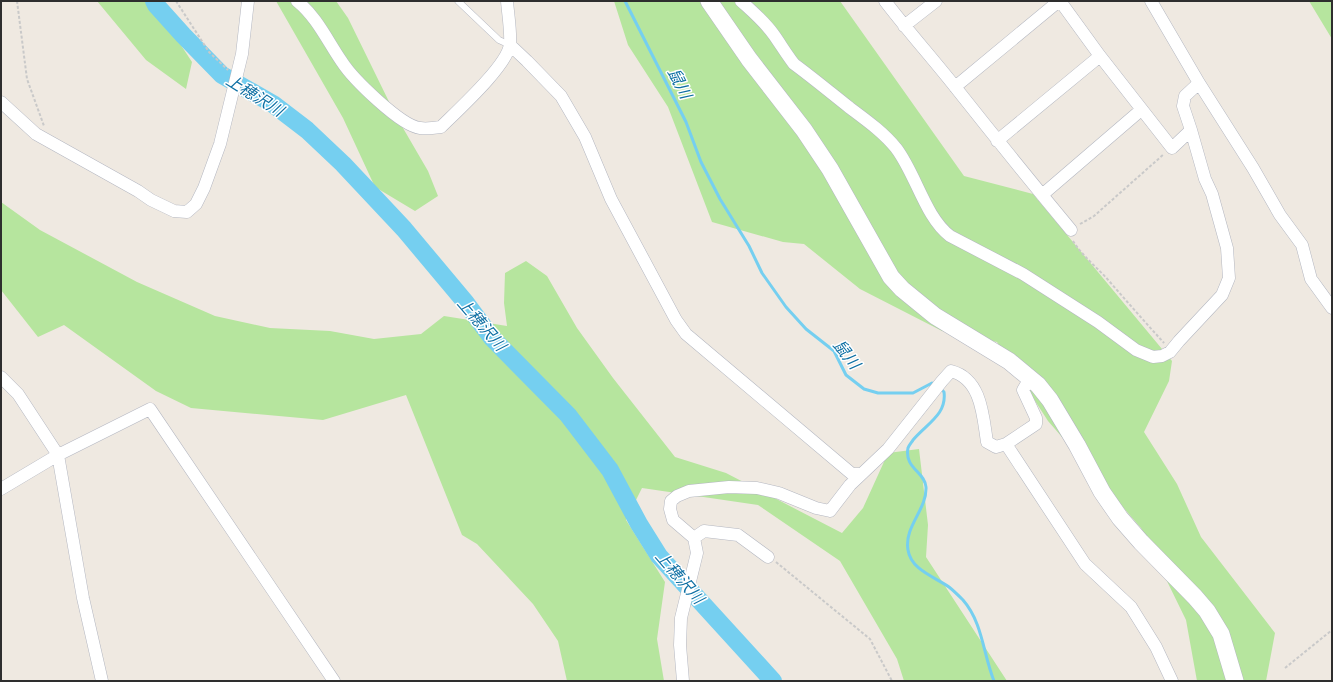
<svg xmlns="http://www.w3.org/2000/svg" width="1333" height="682" viewBox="0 0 1333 682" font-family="Mulish,'Noto Sans JP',sans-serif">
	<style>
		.green { fill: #b6e59e }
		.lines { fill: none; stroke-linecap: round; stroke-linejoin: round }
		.stream { stroke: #75cff0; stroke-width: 3 }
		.river { stroke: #75cff0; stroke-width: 18 }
		.lane-casing { stroke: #b4b7c1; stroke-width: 7 }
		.street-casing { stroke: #b4b7c1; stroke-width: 13 }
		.secondary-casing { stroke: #b4b7c1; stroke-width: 18 }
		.path { stroke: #c9c9c9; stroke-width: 2; stroke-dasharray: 3 2; stroke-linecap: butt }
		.lane { stroke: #fff; stroke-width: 6 }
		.street { stroke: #fff; stroke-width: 12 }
		.secondary { stroke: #fff; stroke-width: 17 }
		.labels { text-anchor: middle; stroke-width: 3; stroke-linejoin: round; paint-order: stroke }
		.water-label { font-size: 16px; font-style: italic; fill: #0d6fa3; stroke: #fff }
	</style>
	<rect width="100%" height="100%" fill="#efe9e1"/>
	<!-- green -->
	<path class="green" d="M 97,1 L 152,1 L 192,62 L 186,89 L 146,60 Z
		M 276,1 L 336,1 L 348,18 L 396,116 L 428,171 L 438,196 L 415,211 L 375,187 L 343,118 Z
		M 614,1 L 840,1 L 964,176 L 1033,194 L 1172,361 L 1169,381 L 1144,432 L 1177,484 L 1201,537 L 1275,633 L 1266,681 L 1197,681 L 1186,620 L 1141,528 L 1048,421 L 997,342 L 942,331 L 860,289 L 804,244 L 783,242 L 712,222 L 668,107 L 628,45 Z
		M 1309,1 L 1332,1 L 1332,39 Z
		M 1,202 L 40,230 L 137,282 L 215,316 L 270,328 L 330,331 L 374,339 L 421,334 L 444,316 L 507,326 L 504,303 L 505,273 L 526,261 L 547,276 L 577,328 L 613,378 L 675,457 L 726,473 L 842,533 L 863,508 L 888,453 L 919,449 L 928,525 L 926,557 L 1007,681 L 904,681 L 897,659 L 840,561 L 758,505 L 642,488 L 626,520 L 665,582 L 657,639 L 664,681 L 567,681 L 558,641 L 533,604 L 477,544 L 462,535 L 406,395 L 323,420 L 191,408 L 156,391 L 64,325 L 38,337 L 1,290 Z"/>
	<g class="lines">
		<!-- stream -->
		<path class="stream" d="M 625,1 L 686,122 L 701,162 L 720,199 L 749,246 L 762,273 L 786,307 L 806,329 L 834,351 L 846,375 L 864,389 L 878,393 L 913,393 L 932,383 L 935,385
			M 940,388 L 944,392 C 947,415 926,424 913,440 C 912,442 909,445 908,448 C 904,468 925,472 926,487 C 927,510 904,526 908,550 C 911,570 935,577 949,587 C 954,591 959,596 963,600 C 983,623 983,654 994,681"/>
		<!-- river -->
		<path class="river" d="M 154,1 L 156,5 L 183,35 L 222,75 L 273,104 L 307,130 L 343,164 L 404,229 L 466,303 L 492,338 L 568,415 L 610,470 L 639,524 L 659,556 L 773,681"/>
		<defs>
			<path id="lane" d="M 458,1 L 499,40 L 510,45"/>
			<path id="street" d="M 297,1 C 317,17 328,42 342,62 C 353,79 401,126 420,128 C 426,129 434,128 441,127 C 457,111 508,65 510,44 C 511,31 508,14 507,1
				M 741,1 C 753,12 765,22 774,35 C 781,45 787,55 794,64 C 813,78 831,93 850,108 C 866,120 883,132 896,148 C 916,174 925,217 950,236 L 1023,274 L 1098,322 L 1136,350 L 1153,357 L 1162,356 L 1170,352 L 1179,341 L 1222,295 L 1229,278 L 1227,248 L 1212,194 L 1205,179 L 1191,130
				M 885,1 C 908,31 933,59 956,88 C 994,136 1032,183 1071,230
				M 1060,1 L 1100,56 L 1172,148 L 1191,130 L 1183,106 L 1185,96 L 1199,83
				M 1151,1 L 1199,83 L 1253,168 L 1280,215 L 1302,245 L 1311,279 L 1332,308
				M 904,26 L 936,1
				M 510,45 L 527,61 L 561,96 L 585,137 L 611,199 L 676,320 L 686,334 L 852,474 L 860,474
				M 955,87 L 1059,1
				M 1,102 L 36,134 L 138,191 L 151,200 L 174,211 L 187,212 L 196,204 L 204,188 L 220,144 L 242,54 L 248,1
				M 997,141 L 1100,56
				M 1042,195 L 1141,110
				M 1,377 L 18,394 L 58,455 L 83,598 L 102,681
				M 1030,378 L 1023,390 L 1036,418 L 1036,424 L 1006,444 L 1085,564 L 1131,607 L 1156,647 L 1172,681
				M 1,489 L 58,455 L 150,409 L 334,681
				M 694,538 L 704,531 L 738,535 L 768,557
				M 683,681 L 680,645 L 681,618 L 697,553 L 694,538 L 673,520 L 670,509 L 671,501 L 677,496 L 689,491 L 729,487 L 757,488 L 779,493 L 816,508 L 830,511 L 850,485 L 888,449 L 942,381 L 951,371 C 982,379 983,417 987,442 L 996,447 L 1006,444"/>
			<path id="secondary" d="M 709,1 L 749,59 L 804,130 L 830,169 L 891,277 L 902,289 L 935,316 L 1009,361 L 1038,385 L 1050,400 L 1077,445 L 1102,492 L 1120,518 L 1141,542 L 1195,597 L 1207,611 L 1221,634 L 1235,681"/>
		</defs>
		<!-- lane casing -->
		<use href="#lane" class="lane-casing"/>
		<!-- street casing -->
		<use href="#street" class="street-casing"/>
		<!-- secondary casing -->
		<use href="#secondary" class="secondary-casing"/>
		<!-- path -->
		<path class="path" d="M 17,1 L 27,79 L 44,126
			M 176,1 L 209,52 L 228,70
			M 1080,224 L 1094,216 L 1164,154
			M 1073,241 C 1083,257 1098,268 1110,282 C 1128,303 1146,323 1164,343
			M 776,562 L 870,639 L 892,681
			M 1285,668 L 1332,630"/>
		<!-- lane -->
		<use href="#lane" class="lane"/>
		<!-- street -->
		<use href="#street" class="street"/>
		<!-- secondary -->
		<use href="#secondary" class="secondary"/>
	</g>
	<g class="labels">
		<!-- water labels -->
		<g class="water-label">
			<text transform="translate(680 83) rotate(63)" y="6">鼠川</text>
			<text transform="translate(255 95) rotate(32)" y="6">上穂沢川</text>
			<text transform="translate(482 324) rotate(49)" y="6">上穂沢川</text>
			<text transform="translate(847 354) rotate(52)" y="6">鼠川</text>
			<text transform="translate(680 577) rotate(49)" y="6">上穂沢川</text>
		</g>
	</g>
	<!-- border -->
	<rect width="1333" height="682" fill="none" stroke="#2e2e2e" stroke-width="4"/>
</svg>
